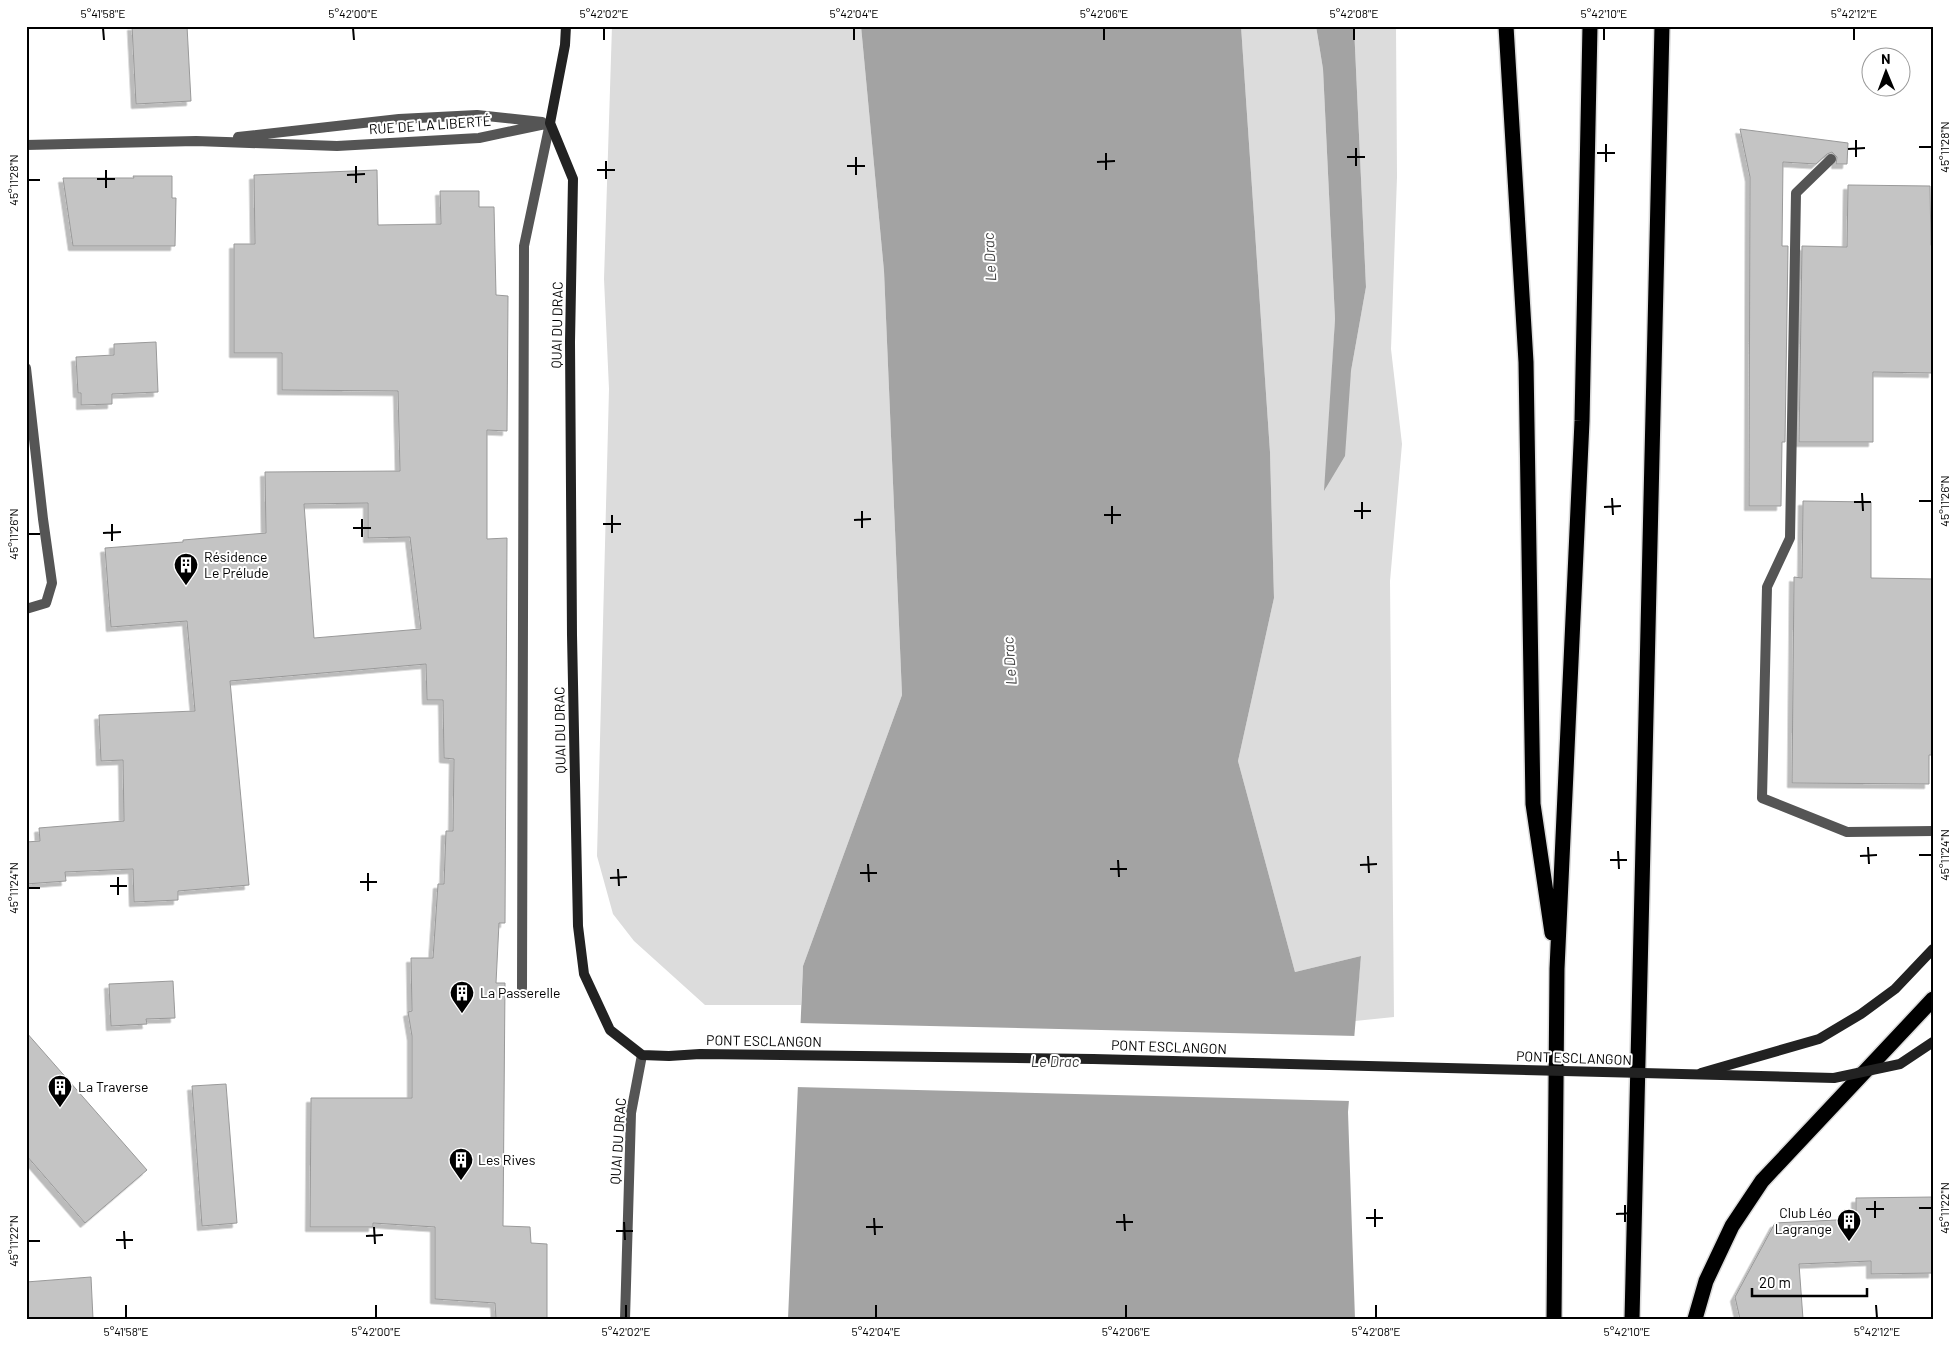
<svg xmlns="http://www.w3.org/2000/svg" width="1959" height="1345" viewBox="0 0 1959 1345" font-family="Barlow,sans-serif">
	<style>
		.green { fill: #dcdcdc }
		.water { fill: #a3a3a3 }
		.pier { fill: #fff }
		.building { fill: #c4c4c4; stroke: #999; fill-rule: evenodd; filter: url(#shadow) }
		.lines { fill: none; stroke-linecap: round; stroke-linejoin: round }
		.highway-casing { stroke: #dbdbdb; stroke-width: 18 }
		.lane { stroke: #555; stroke-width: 10 }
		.street { stroke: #555; stroke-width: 10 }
		.secondary { stroke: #222; stroke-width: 10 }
		.highway { stroke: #000; stroke-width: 15 }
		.secondary-bridge { stroke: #222; stroke-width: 10 }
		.ticks { fill: none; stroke: #000; stroke-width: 2 }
		.labels { text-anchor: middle; stroke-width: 4; stroke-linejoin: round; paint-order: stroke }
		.street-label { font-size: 14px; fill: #000; stroke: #fff }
		.poi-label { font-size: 14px; fill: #000; stroke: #fff; text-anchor: start }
		.water-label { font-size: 15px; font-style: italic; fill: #444; stroke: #fff }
		.neatline { fill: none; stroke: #000; stroke-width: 2 }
		.ticks-label { font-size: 12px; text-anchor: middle; fill: #000 }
	</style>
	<defs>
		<filter id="shadow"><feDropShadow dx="-4.5" dy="4.5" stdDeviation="0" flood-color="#0004"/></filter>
	</defs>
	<rect width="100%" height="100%" fill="#fff"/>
	<!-- green -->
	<path class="green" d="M 612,26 L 861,26 L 884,271 L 902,695 L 803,966 L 801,1005 L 705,1005 L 634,941 L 613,914 L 597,856 L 609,389 L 604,279 Z
		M 1241,26 L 1316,26 L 1323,69 L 1335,319 L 1325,490 L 1351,371 L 1366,287 L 1354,26 L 1396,26 L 1397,177 L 1391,349 L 1402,444 L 1390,581 L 1394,1017 L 1355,1021 L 1361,956 L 1295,972 L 1238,761 L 1274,598 L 1270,452 Z"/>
	<!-- water -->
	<path class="water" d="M 861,26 L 1241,26 L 1270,452 L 1274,598 L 1238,761 L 1295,972 L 1361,956 L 1348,1112 L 1355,1319 L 788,1319 L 803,966 L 902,695 L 884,271 Z
		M 1316,26 L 1354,26 L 1366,287 L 1351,371 L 1345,456 L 1324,491 L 1335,319 L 1323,69 Z"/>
	<!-- pier -->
	<path class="pier" d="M 798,1023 L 1357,1036 L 1351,1101 L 795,1087 Z"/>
	<!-- building -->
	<path class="building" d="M 132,26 L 187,26 L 191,101 L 136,104 Z
		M 1740,129 L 1848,143 L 1847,164 L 1836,164 L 1837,157 L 1832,152 L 1827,154 L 1816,164 L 1783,162 L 1782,246 L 1788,246 L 1785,442 L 1782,442 L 1781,506 L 1749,506 L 1750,177 Z
		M 377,170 L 378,225 L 441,224 L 440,191 L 479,191 L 479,207 L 494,207 L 496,295 L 508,296 L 507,431 L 487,430 L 487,539 L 507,538 L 505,923 L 499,923 L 496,983 L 505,983 L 503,1226 L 530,1227 L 531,1243 L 547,1244 L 547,1319 L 496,1319 L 495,1303 L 435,1299 L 435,1227 L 373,1223 L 373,1227 L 310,1227 L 311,1098 L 412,1098 L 412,1036 L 408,1012 L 412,1011 L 411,958 L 433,958 L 438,884 L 444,884 L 446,831 L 453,831 L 454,759 L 444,758 L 443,700 L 427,700 L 426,664 L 230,681 L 249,885 L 178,891 L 178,900 L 134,902 L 133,869 L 65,872 L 66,881 L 26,884 L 26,842 L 40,841 L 39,828 L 124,821 L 123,760 L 101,761 L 99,715 L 195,711 L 187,621 L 111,627 L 105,548 L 183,542 L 183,540 L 266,533 L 265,472 L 400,471 L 398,391 L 282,390 L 282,353 L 234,353 L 234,244 L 255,244 L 254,175 ZM 368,503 L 368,538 L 410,537 L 421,629 L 314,638 L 304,504 Z
		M 133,176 L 172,176 L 172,198 L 176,198 L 175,246 L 73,246 L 63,178 L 134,178 Z
		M 1848,185 L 1930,186 L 1931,245 L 1933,248 L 1933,373 L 1873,372 L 1873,442 L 1799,442 L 1802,246 L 1847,247 Z
		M 156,342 L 158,392 L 112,394 L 112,404 L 81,405 L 81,393 L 78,393 L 76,357 L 114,355 L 114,344 Z
		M 1803,501 L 1871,502 L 1871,578 L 1933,579 L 1933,755 L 1929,755 L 1929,784 L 1792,783 L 1794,577 L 1802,578 Z
		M 173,981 L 175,1018 L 146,1019 L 147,1024 L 111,1026 L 109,984 Z
		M 26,1032 L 147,1170 L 85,1223 L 26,1155 Z
		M 226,1084 L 237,1223 L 202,1226 L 192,1086 Z
		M 1933,1197 L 1933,1273 L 1871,1274 L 1871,1261 L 1799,1264 L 1803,1319 L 1740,1319 L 1735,1297 L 1775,1223 L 1856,1219 L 1856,1198 Z
		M 91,1277 L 93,1319 L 26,1319 L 26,1282 Z"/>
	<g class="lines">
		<defs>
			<path id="highway" d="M 1506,26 L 1526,362 L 1533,804 L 1552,933
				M 1554,1319 L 1557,969 L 1582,421 L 1590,26
				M 1632,1319 L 1662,26
				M 1695,1319 L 1706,1281 L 1732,1226 L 1762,1181 L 1933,999"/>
		</defs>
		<!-- highway casing -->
		<use href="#highway" class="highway-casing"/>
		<!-- lane -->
		<path class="lane" d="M 1831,159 L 1796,193 L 1790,538 L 1767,587 L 1762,798 L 1847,832 L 1933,831"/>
		<!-- street -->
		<path class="street" d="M 238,137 L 399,119 L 477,115 L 542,122
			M 26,145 L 196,141 L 337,146 L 479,138 L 550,123
			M 26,368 L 43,519 L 52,583 L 46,603 L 26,609
			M 522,988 L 524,246 L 550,123
			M 625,1319 L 631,1113 L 642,1055"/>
		<!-- secondary -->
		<path class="secondary" d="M 566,26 L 565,45 L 550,123 L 573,179 L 570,342 L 572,635 L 578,926 L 584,974 L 610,1030 L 642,1055 L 669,1056 L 700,1054 L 1093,1059
			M 1701,1073 L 1819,1039 L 1861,1014 L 1895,989 L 1933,949"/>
		<!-- highway -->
		<use href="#highway" class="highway"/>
		<!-- secondary-bridge -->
		<path class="secondary-bridge" d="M 1093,1059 L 1834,1078 L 1900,1064 L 1933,1042"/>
	</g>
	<!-- ticks -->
	<path class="ticks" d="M 103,28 L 104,40M 353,28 L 354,40M 604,28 L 604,40M 854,28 L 854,40M 1104,28 L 1104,40M 1354,28 L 1354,40M 1604,28 L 1604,40M 1854,28 L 1854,40M 1856,140 L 1856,157M 1606,144 L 1606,162M 1919,147 L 1932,147M 1356,148 L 1356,166M 1848,149 L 1865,148M 1106,153 L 1106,170M 1597,153 L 1615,153M 856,157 L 856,175M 1347,157 L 1365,157M 606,161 L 606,179M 1097,162 L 1115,161M 356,166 L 356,183M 847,166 L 865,166M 106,170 L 106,188M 597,170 L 615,170M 347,175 L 365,174M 97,179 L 115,179M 28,180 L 40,180M 1862,493 L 1863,511M 1612,498 L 1613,515M 1919,501 L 1932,501M 1362,502 L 1362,519M 1854,502 L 1871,502M 1112,506 L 1112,524M 1604,507 L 1621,506M 862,511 L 862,528M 1354,511 L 1371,511M 612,515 L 612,533M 1104,515 L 1121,515M 362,519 L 362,537M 854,520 L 871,519M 112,524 L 112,541M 603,524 L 621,524M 353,528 L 371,528M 103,533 L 121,532M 28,534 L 40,534M 1868,847 L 1869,864M 1618,851 L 1619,869M 1919,855 L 1932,855M 1368,856 L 1369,873M 1860,856 L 1877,855M 1118,860 L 1119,877M 1610,860 L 1627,860M 868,864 L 869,882M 1360,865 L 1377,864M 618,869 L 619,886M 1110,869 L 1127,869M 368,873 L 368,891M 860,873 L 877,873M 118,877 L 118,895M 610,878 L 627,877M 360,882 L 377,882M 110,886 L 127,886M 28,888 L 40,888M 1875,1201 L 1875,1218M 1625,1205 L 1625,1222M 1919,1208 L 1932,1208M 1375,1209 L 1375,1227M 1866,1209 L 1884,1209M 1124,1214 L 1125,1231M 1616,1214 L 1633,1213M 874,1218 L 875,1235M 1366,1218 L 1383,1218M 624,1222 L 625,1240M 1116,1222 L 1133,1222M 374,1227 L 375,1244M 866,1227 L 883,1227M 124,1231 L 125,1249M 616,1231 L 633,1231M 366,1236 L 383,1235M 116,1240 L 133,1240M 28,1241 L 40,1241M 126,1305 L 126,1318M 376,1305 L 376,1318M 626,1305 L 626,1318M 876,1305 L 876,1318M 1126,1305 L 1126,1318M 1376,1305 L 1376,1318M 1626,1305 L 1627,1318M 1876,1305 L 1877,1318"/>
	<!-- icons -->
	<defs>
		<symbol id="building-pin" viewBox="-11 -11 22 30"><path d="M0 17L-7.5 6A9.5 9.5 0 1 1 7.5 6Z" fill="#000" stroke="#fff"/><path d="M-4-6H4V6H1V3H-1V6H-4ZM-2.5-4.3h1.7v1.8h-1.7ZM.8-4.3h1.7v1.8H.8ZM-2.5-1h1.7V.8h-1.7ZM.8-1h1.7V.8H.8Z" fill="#fff"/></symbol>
	</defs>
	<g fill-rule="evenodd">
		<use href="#building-pin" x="172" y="551" width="28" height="38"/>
		<use href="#building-pin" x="448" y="979" width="28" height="38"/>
		<use href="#building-pin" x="46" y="1073" width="28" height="38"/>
		<use href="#building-pin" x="447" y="1146" width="28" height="38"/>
		<use href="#building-pin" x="1835" y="1207" width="28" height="38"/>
	</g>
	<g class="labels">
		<!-- street labels -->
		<g class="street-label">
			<text transform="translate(430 125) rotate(-4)" y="5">RUE DE LA LIBERTÉ</text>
			<text transform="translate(557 325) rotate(-89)" y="5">QUAI DU DRAC</text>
			<text transform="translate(560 730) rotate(-91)" y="5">QUAI DU DRAC</text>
			<text transform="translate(764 1041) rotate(1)" y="5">PONT ESCLANGON</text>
			<text transform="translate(1169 1047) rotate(2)" y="5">PONT ESCLANGON</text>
			<text transform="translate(1574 1058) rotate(2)" y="5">PONT ESCLANGON</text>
			<text transform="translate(618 1141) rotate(-86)" y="5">QUAI DU DRAC</text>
		</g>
		<!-- poi labels -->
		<g class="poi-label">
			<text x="204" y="562">Résidence<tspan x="204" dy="16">Le Prélude</tspan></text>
			<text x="480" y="998">La Passerelle</text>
			<text x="78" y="1092">La Traverse</text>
			<text x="478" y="1165">Les Rives</text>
			<text x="1832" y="1218" text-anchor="end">Club Léo<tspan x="1832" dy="16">Lagrange</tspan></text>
		</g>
		<!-- water labels -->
		<g class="water-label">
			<text transform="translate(990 257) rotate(-93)" y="5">Le Drac</text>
			<text transform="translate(1010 661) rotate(-94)" y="5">Le Drac</text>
			<text x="1055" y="1067">Le Drac</text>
		</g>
	</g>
	<!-- border -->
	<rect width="1959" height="1345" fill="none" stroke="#ffffff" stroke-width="55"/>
	<!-- north arrow -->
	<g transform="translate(1886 72) rotate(359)"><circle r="24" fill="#ffffff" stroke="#999999"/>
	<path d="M0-4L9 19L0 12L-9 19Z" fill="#000000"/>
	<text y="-8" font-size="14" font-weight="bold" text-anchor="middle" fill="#000000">N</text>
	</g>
	<!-- scale -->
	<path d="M1752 1288v8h115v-8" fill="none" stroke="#000000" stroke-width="2.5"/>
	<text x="1759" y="1288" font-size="15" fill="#000000" stroke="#ffffff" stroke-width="4" paint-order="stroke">20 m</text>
	<rect x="28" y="28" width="1904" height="1290" class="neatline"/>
	<g class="ticks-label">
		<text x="103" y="18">5°41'58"E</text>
		<text x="353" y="18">5°42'00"E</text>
		<text x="604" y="18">5°42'02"E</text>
		<text x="854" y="18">5°42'04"E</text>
		<text x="1104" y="18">5°42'06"E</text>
		<text x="1354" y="18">5°42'08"E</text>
		<text x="1604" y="18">5°42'10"E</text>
		<text x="1854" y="18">5°42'12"E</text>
		<text transform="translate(1945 147) rotate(-90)" y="4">45°11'28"N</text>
		<text transform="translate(14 180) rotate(-90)" y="4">45°11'28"N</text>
		<text transform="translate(1945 501) rotate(-90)" y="4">45°11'26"N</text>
		<text transform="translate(14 534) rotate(-90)" y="4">45°11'26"N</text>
		<text transform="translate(1945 855) rotate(-90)" y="4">45°11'24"N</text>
		<text transform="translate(14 888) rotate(-90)" y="4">45°11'24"N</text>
		<text transform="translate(1945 1208) rotate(-90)" y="4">45°11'22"N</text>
		<text transform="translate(14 1241) rotate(-90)" y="4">45°11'22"N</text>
		<text x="126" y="1336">5°41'58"E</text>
		<text x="376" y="1336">5°42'00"E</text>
		<text x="626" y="1336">5°42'02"E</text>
		<text x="876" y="1336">5°42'04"E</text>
		<text x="1126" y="1336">5°42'06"E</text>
		<text x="1376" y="1336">5°42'08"E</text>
		<text x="1627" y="1336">5°42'10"E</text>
		<text x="1877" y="1336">5°42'12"E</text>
	</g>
</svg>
